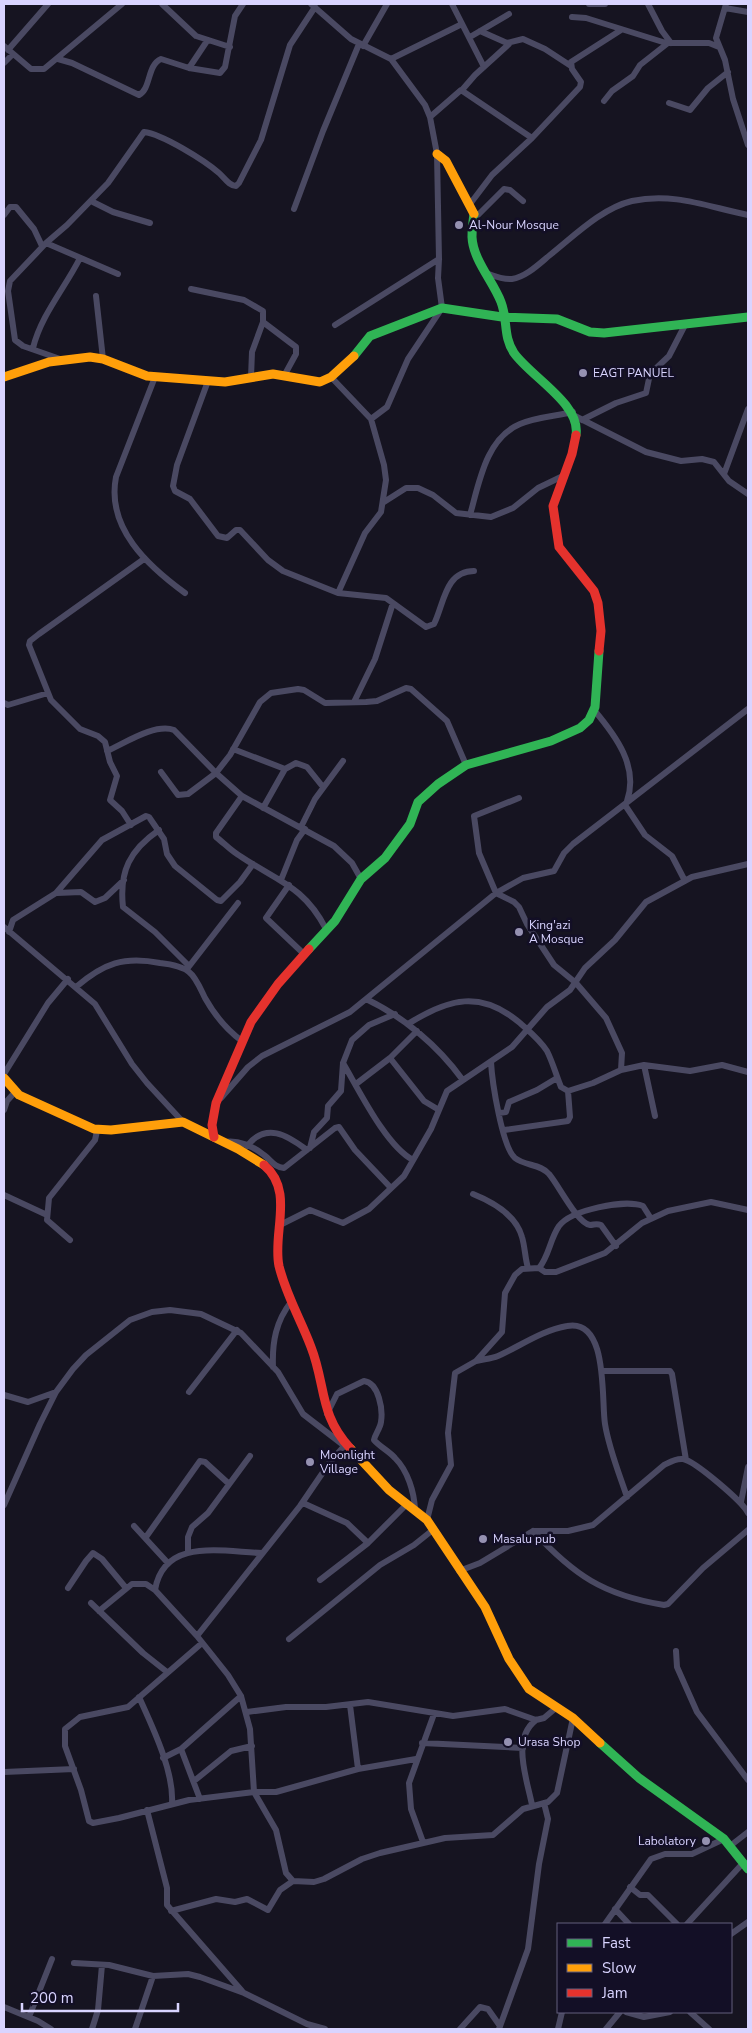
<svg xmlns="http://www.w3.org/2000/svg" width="752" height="2033" viewBox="0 0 752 2033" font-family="'Nunito Sans',sans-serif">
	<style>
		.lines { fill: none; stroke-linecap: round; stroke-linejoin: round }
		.street { stroke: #4a4962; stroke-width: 6 }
		.fast { stroke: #30b455; stroke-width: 9 }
		.slow { stroke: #ff9f0a; stroke-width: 9 }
		.jam { stroke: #e5322d; stroke-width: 9 }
		.poi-dot { fill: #9591b1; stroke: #130f26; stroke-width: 2 }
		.labels { text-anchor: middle; stroke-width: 5; stroke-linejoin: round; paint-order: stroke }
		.poi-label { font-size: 12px; fill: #d9d4ff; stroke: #130f26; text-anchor: start }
	</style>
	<rect width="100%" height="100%" fill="#161421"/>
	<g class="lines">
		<!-- street -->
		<path class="street" d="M 162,4 L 196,36 L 230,47
			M 311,4 L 351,39 L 391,59 L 425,105 L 430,117 L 437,154 L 439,259 L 438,278 L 442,308 L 408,359 L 387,407 L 371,419
			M 452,4 L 484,67
			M 589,4 L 605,4
			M 648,4 L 662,31 L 671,43
			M 726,4 L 716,38 L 725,60 L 733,99 L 748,145
			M 725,8 L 748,12
			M 572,17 L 586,18 L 666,43 L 709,43 L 719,47
			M 480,31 L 507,43 L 523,39 L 545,49 L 571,66
			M 470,37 L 509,14
			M 4,46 L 31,69 L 44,69 L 122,4
			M 363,46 L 387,4
			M 8,50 L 48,4
			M 58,59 L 72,63 L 139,95 C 151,89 147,65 161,59 L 189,68 L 220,73 L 225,67 L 235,16 L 243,4
			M 391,59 L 462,24
			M 4,63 L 13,54
			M 189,68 L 207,41
			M 462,90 L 475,75 L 509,44
			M 604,101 L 612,91 L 633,76 L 640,65 L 668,43
			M 669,103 L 690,110 L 708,88 L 728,72
			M 430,117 L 461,90 L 532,138
			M 91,201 L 113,212 L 150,223
			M 470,204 L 492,175 L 532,138 L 580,87 L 581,82 L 572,69 L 571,62 L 621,30
			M 294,209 L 323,131 L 359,44
			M 4,215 L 10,207 L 16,207 L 34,229 L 42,246
			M 475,218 L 504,189 L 510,190 L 523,201
			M 46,243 L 118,274
			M 486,273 C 494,276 503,280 512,279 C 526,277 539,264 550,255 C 574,236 602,208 632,201 C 674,192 708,207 748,215
			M 191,289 L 244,300 L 263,311 L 263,322 L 252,352 L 251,377
			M 96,296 L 103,359
			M 263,322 L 296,347 L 296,354 L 284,376
			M 335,325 L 439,259
			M 33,348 C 41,315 65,288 80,258
			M 63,360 L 23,346 L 15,340 L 8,291 L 10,281 L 46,243 L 67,225 L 108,183 L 144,132 C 162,134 204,160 219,173 C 224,177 229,186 236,186 L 239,183 L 261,140 L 290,45 L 315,7
			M 155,377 L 116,477 C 106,528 148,566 185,593
			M 331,377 L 371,419 L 384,465 L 386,480 L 381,512 L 365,533 L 338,593
			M 208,381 L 177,465 L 173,486 L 175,491 L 190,499 L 218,536 L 227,538 L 236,530 L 240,530 L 268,560 L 283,571 L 338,593 L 386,598 L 426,627 L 434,624 C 444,604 445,571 474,571
			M 575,416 L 646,452 L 681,461 L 702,459 L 714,462 L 729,481 L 748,494
			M 582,420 L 616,403 L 646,393 L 650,374 L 669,356 L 685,325
			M 724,474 L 748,409
			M 384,502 L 406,488 L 418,488 L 433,495 L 456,513 L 491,517 L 513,508 L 538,488 L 565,475
			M 470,515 C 479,483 486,438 520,424 C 536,417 556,416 573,412
			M 354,702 L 375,659 L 393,603
			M 4,703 L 8,705 L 48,693
			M 594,710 C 616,736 639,767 627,801
			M 233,749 L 285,769
			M 107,751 C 125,743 155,723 174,730 L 216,773 L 242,796 L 334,846 L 352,863 L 361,879
			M 161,772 L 178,795 L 188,794 L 216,773 L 230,755 L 260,702 L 271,693 L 298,689 L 304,690 L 325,703 L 366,702 L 377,701 L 406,688 L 411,689 L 447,721 L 466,765
			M 242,796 L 216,833 L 216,837 C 224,843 231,851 240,856 C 277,881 304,886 326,929
			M 519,798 L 474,816 L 479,853 L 496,893 L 514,902 L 519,907 L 527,924 L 554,965 L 576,983 L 606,1018 L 622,1053 L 621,1070
			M 625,805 L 645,835 L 672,856 L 685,881
			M 263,808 L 285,769 L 296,763 L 307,767 L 323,787
			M 131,825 L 122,811 L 110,800 L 117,776 L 110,762 L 105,742 L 98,736 L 80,729 L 51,700 L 29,645 L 30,641 L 39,634 L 144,559
			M 301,827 L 315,799 L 343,761
			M 159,830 C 130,850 119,871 123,907 L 155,932 L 189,966
			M 281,880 L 297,840 L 305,829
			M 289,885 L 266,918 L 305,955
			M 57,893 L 81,892 L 95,902 L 105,898 L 124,880
			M 4,927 L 95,1004 L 132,1064 L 147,1083 L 183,1122
			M 9,932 L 13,920 L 56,893 L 102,840 L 146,816 L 149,817 L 164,839 L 167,854 L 175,866 L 217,900 L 221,901 L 240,882 L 253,864
			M 187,969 L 238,903
			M 76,987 C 104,963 124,956 160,963 C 169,964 182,966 189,972 C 196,977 201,990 205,998 C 214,1014 227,1030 242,1041
			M 366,999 C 404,1017 438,1046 462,1079
			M 408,1024 C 449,998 481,990 520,1023 C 530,1032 540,1040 547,1051 C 553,1063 556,1075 561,1087 L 568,1091 L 593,1083 L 621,1070 L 644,1065 L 690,1071 L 722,1065 L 748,1072
			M 390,1058 L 424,1101 L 439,1110
			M 491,1062 C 492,1081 502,1147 515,1158 C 525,1166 541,1164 549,1174 C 558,1184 577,1223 590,1225 C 594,1225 596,1223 601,1225 L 616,1246
			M 343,1063 C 359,1090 386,1146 413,1160
			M 644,1065 L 655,1116
			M 4,1074 L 48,1003 L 68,979
			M 356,1084 L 390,1058 L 417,1031
			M 221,1098 L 248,1067 L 262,1056 L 350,1012 L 496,893 L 523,878 L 554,871 L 564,853 L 573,844 L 748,709
			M 4,1110 L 7,1101 L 15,1092
			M 499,1113 L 506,1112 L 509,1102 L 537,1090 L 557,1078
			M 504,1130 L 568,1121 L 570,1117 L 568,1091
			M 225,1142 C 238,1140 253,1146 264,1155 C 271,1160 274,1167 284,1168 L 335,1128 L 339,1127 L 355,1150 L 391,1188
			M 247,1146 C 266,1122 287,1135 307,1150
			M 310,1148 L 314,1132 L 327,1118 L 328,1106 L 341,1091 L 343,1063 L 352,1040 L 369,1025 L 395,1014
			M 473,1194 C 493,1202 516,1215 522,1237 C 525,1247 525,1258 528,1268
			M 4,1195 L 47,1215
			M 280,1225 L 310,1210 L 343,1223 L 369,1209 L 404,1176 L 431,1129 L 447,1091 L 512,1047 L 547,1007 L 570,990 L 585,968 L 615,940 L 646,902 L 692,877 L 748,864
			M 70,1240 L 47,1220 L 49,1198 L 95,1140 L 97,1131
			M 539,1268 L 545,1272 L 556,1272 L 605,1253 L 642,1223 L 668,1211 L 711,1202 L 748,1210
			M 476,1361 C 483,1359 491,1359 498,1356 C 520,1346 543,1330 567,1326 C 609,1318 601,1400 605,1424 C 609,1449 619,1473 627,1497
			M 273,1367 C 272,1342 276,1321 291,1302
			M 602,1371 L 670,1371 L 672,1374 L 686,1460
			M 189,1392 L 237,1330
			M 4,1395 L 28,1402 L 56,1392
			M 327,1414 L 337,1394 L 364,1381 C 379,1383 383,1410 381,1422 C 380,1429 375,1434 374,1440 C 380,1447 389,1451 395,1458 C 408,1471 414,1492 415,1509
			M 741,1502 L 748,1467
			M 303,1503 L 347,1523 L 368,1543
			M 4,1505 L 40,1424 L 56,1392 L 73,1369 L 86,1355 L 130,1320 L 152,1312 L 170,1310 L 201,1314 L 241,1333 L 278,1372 L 303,1414 L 342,1444
			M 427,1520 L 432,1500 L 451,1465 L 448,1433 L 455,1373 L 476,1361 L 502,1332 L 505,1293 L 515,1275 L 522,1269 L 539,1268 C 549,1256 550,1239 559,1226 C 571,1210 624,1199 643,1206 L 650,1217
			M 134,1526 L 167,1562
			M 533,1531 C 574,1575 603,1595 664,1605 L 668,1604 L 703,1568 L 748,1530
			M 146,1537 L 200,1461 L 205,1462 L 228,1483
			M 188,1553 L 188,1537 L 192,1527 L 208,1513 L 250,1456
			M 459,1571 L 480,1563 L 533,1531 L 568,1531 L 593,1525 L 664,1465 C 670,1462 676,1458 683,1459 C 695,1461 743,1502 748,1513
			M 320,1580 L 368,1543 L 407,1504
			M 68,1588 L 86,1561 L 93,1553 L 102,1559 L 126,1588
			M 155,1590 C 164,1537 223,1552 262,1553
			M 91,1603 L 143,1653 L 167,1672
			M 99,1611 L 132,1584 L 146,1584 L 155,1590 L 197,1636 L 228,1675 L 241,1696 L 250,1729 L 254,1792 L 276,1830 L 286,1873 L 293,1881 L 314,1882 L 324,1879 L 362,1859 L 380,1853 L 445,1838 L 493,1835 L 523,1809 L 548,1802 L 557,1793 L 573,1718
			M 197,1636 L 300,1506 L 330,1462 L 346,1444
			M 289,1639 L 380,1565 L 414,1545 L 434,1529
			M 202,1643 L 128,1707 L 80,1717 L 65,1729 L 65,1746 L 81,1790 L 89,1821 L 93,1823 L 119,1818 L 189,1800 L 254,1792 L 276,1792 L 358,1769 L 416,1759
			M 676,1651 L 677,1667 L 697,1712 L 748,1780
			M 139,1697 C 152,1726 174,1771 172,1803
			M 350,1705 L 358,1769
			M 247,1712 L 286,1707 L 326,1707 L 368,1702 L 453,1716 L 505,1709 L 536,1720 L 544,1718 L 557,1707
			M 422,1743 L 523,1748
			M 181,1749 L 200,1799
			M 163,1758 L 181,1749 L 241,1696
			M 4,1772 L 74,1769
			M 194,1781 L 231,1751 L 252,1746
			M 532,1805 C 527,1779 511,1739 536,1720
			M 147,1810 L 167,1888 L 167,1905 L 242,1991
			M 423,1842 L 411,1809 L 409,1783 L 434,1714
			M 730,1846 L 748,1832
			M 630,1887 L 640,1895 L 648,1895 L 677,1924
			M 615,1909 L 629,1924
			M 171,1911 L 216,1899 L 235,1902 L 247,1899 L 268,1910 L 280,1890 L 293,1881
			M 605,1924 L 651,1859 L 665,1854 L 692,1854 L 724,1839
			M 687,1924 L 744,1862
			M 731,1934 L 748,1922
			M 74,1963 L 109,1965 L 153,1976 L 188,1974 L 200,1977 L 244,1993 L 307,2024 L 325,2029
			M 4,2007 L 38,2021 L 51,2029
			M 626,2012 L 644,2017 L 670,2012
			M 690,2012 L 709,2029
			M 29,2017 L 52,1959
			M 92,2029 L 98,2010 L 102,1965
			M 135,2029 L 153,1976
			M 460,2029 L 480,2007 L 488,2009 L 500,2026
			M 499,2029 L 528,1949 L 539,1864 L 548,1819 L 544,1803
			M 558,2029 L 562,2012
			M 606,2029 L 620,2012"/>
		<!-- fast -->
		<path class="fast" d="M 474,214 C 473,221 472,229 472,237 C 473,260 493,281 501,302 C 508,320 503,337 514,353 C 531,377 581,404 576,435
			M 354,356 L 370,336 L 442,308 L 502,317 L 557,319 L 590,332 L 604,333 L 748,317
			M 309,949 L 335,921 L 361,879 L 385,858 L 410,824 L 418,802 L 438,784 L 466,765 L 551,741 L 580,728 L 589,720 L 595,707 L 599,651
			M 600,1743 L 639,1778 L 724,1839 L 748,1869"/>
		<!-- slow -->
		<path class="slow" d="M 437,154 L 446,161 L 474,214
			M 4,377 L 49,362 L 90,357 L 103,359 L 147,376 L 225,382 L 273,374 L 320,382 L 331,377 L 354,356
			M 4,1078 L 19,1095 L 94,1129 L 111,1130 L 183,1122 L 238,1149 L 264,1165
			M 350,1448 L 389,1490 L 427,1520 L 485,1607 L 509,1659 L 529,1689 L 573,1718 L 600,1743"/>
		<!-- jam -->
		<path class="jam" d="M 576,435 L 572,454 L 553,506 L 559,547 L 594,591 L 598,603 L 601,631 L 599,651
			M 214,1137 L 212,1125 L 216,1103 L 251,1022 L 278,984 L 309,949
			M 264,1165 C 295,1191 272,1233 279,1266 C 286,1295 301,1320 311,1347 C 326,1385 319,1415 350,1448"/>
	</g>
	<!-- markers -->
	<g class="poi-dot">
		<circle cx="459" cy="225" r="5"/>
		<circle cx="583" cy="373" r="5"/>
		<circle cx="519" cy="932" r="5"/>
		<circle cx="310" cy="1462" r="5"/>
		<circle cx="483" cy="1539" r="5"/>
		<circle cx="508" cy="1742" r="5"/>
		<circle cx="706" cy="1841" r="5"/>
	</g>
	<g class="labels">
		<!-- poi labels -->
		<g class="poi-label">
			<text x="469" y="229">Al-Nour Mosque</text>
			<text x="593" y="377">EAGT PANUEL</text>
			<text x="529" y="929">King'azi<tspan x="529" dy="14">A Mosque</tspan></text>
			<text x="320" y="1459">Moonlight<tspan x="320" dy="14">Village</tspan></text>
			<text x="493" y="1543">Masalu pub</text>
			<text x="518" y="1746">Urasa Shop</text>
			<text x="696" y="1845" text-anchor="end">Labolatory</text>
		</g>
	</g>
	<!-- border -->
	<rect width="752" height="2033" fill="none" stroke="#d9d4ff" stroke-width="10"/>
	<!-- legend -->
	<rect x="557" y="1923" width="175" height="90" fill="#130f26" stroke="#625e7d"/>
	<rect x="567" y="1939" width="25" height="8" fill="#30b455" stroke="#625e7d"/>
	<text x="602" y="1948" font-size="15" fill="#d9d4ff">Fast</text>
	<rect x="567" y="1964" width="25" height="8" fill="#ff9f0a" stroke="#625e7d"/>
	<text x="602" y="1973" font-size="15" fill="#d9d4ff">Slow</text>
	<rect x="567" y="1989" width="25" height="8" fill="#e5322d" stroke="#625e7d"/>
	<text x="602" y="1998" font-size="15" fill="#d9d4ff">Jam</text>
	<!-- scale -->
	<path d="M22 2003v8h156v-8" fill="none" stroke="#d9d4ff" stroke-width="2.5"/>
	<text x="30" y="2003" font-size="15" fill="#d9d4ff" stroke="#130f26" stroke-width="4" paint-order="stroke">200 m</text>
</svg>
